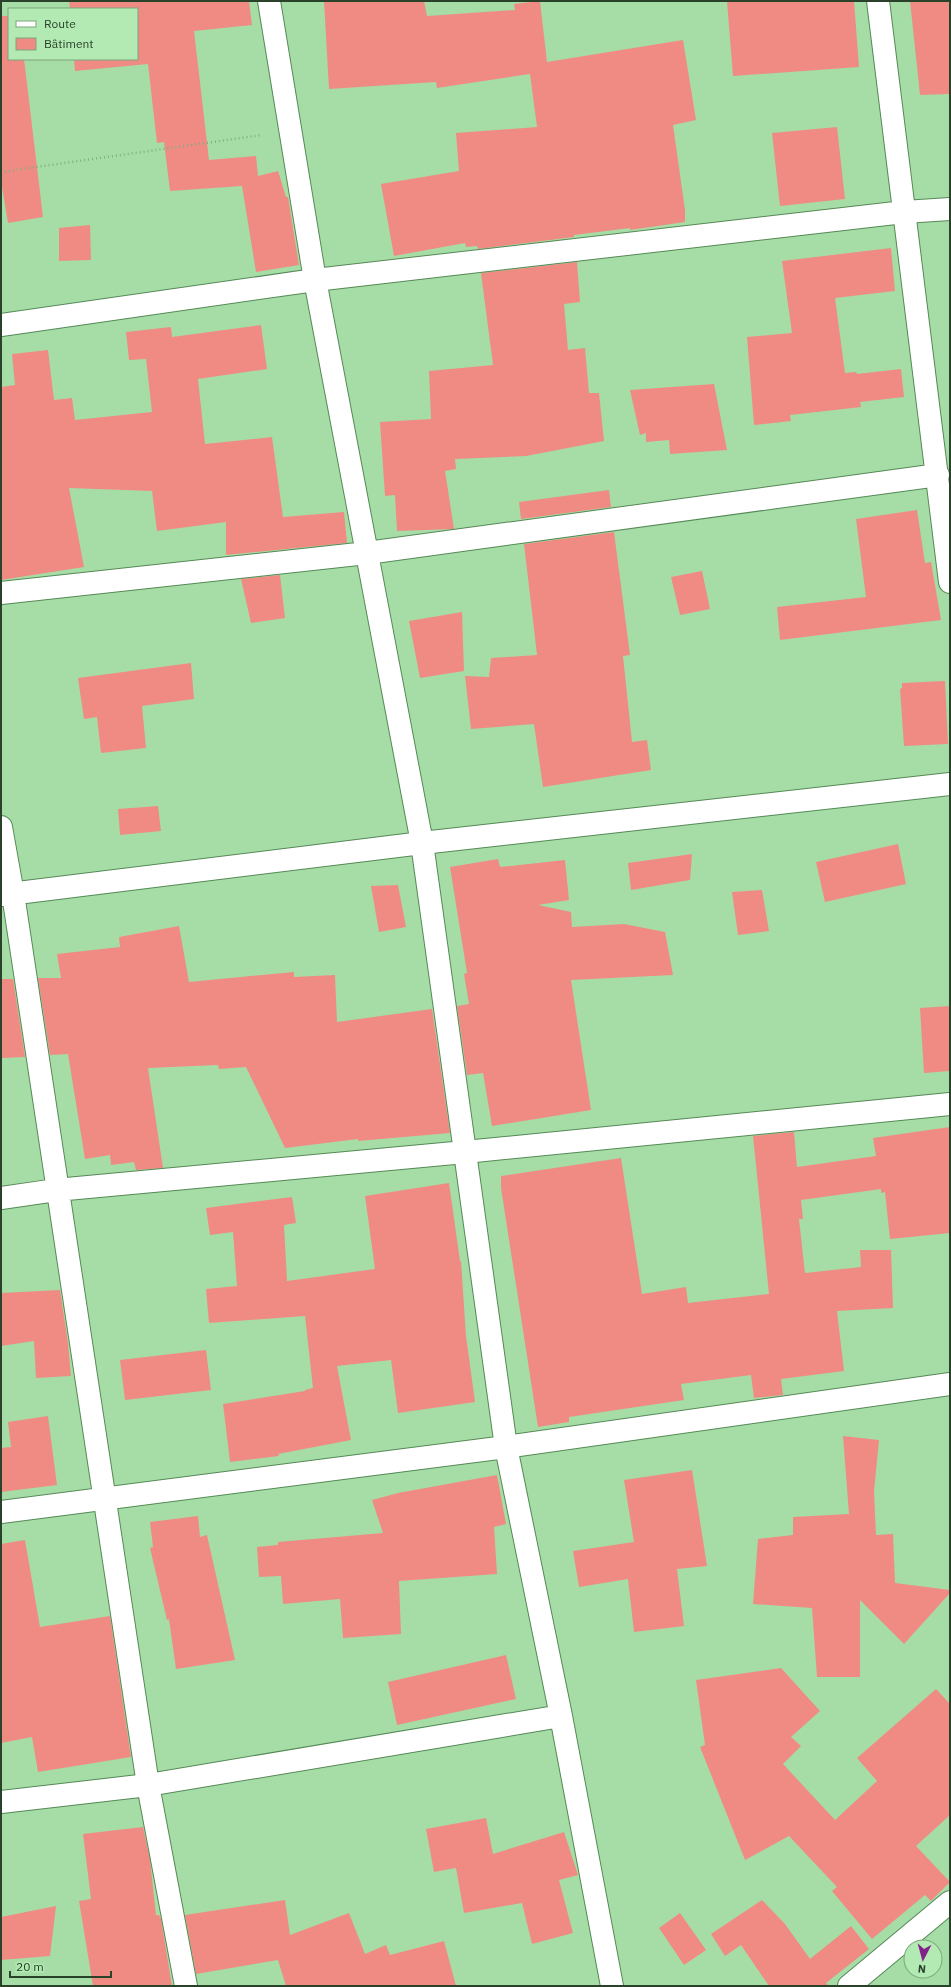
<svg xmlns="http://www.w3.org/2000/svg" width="951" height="1987" viewBox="0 0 951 1987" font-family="'IBM Plex Sans',sans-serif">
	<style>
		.building { fill: #f08b84 }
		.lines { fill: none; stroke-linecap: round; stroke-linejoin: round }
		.minor-casing { stroke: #558956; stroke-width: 24 }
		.path { stroke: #81ae81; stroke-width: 2.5; stroke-dasharray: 1 3; stroke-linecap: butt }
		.minor { stroke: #fff; stroke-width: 22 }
	</style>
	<rect width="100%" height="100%" fill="#a6dda6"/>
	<!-- building -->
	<path class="building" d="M 69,1 L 249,1 L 252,25 L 194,31 L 209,160 L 256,156 L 258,176 L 278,171 L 286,197 L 288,197 L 299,265 L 256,272 L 242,186 L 170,191 L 164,142 L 157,143 L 148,64 L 75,71 L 74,59 L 137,59 L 137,9 L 70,9 Z
		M 324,1 L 424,1 L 427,16 L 515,10 L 514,4 L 540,1 L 547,62 L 683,40 L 696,120 L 673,125 L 685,210 L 685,222 L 630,230 L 630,228 L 574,235 L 574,237 L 478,249 L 477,246 L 466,247 L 465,243 L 394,256 L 381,184 L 459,171 L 456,133 L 537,127 L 530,74 L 437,88 L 436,82 L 329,89 Z
		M 727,1 L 854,1 L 859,67 L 733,76 Z
		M 910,1 L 950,1 L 950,94 L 920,95 Z
		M 1,16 L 9,16 L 9,59 L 24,59 L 43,217 L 8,223 L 1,181 Z
		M 837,127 L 845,199 L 780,206 L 772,133 Z
		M 90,225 L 91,260 L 59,261 L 59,228 Z
		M 891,248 L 895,291 L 835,298 L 845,373 L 856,372 L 857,374 L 901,369 L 904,397 L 860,402 L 861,407 L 790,415 L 791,421 L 754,425 L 747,337 L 792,333 L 782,261 Z
		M 577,262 L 580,302 L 564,304 L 568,350 L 585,348 L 589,393 L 599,393 L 604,441 L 526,456 L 455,459 L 456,469 L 445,471 L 454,529 L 397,531 L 395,495 L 385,496 L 380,422 L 431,419 L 429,371 L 493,365 L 481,273 Z
		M 261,325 L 267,369 L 198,379 L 205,444 L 272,437 L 283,517 L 344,512 L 347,543 L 226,555 L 226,522 L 157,531 L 152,491 L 69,488 L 84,567 L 1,580 L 1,387 L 15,385 L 12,354 L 48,350 L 54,400 L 72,398 L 75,420 L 152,412 L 146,359 L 129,360 L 126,332 L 171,327 L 172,337 Z
		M 714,384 L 727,450 L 670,454 L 669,440 L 646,442 L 646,433 L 640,435 L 630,390 Z
		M 609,490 L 611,507 L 521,519 L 519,502 Z
		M 917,510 L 925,563 L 931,562 L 941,620 L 780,640 L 777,607 L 866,597 L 856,519 Z
		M 614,532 L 630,655 L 623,656 L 632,742 L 647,740 L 651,770 L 543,787 L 534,724 L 471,729 L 465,676 L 489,677 L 491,658 L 537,655 L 524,544 Z
		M 702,571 L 710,609 L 680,615 L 671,577 Z
		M 280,575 L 285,618 L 251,623 L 241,579 Z
		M 462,612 L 464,671 L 420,678 L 409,621 Z
		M 191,663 L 194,699 L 142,706 L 146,748 L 101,753 L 97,717 L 84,719 L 78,678 Z
		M 945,681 L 948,744 L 904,746 L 900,689 L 902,688 L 902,683 Z
		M 158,806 L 161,831 L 120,835 L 118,809 Z
		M 898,844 L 906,884 L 825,902 L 816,862 Z
		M 692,854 L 690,880 L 631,890 L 628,863 Z
		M 498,859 L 500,867 L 565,860 L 569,900 L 538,905 L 571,912 L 572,927 L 624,924 L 665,932 L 673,975 L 571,980 L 591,1110 L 492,1126 L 483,1073 L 467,1075 L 457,1006 L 469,1004 L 464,974 L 467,973 L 450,867 Z
		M 398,885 L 406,927 L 379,932 L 371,886 Z
		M 762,890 L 769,931 L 738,935 L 732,892 Z
		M 179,926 L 189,982 L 294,972 L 294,977 L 335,975 L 337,1022 L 432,1009 L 450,1133 L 358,1141 L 358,1139 L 285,1148 L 246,1067 L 219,1069 L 218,1065 L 148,1068 L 163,1168 L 136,1170 L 134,1162 L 111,1165 L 110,1155 L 85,1159 L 68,1054 L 50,1055 L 38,978 L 61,978 L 57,954 L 120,947 L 119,937 Z
		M 1,979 L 13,979 L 25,1057 L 1,1058 Z
		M 950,1006 L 950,1071 L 924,1073 L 920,1008 Z
		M 950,1127 L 950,1233 L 890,1239 L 885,1192 L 881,1193 L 881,1189 L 801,1200 L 803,1219 L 799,1219 L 805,1273 L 861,1267 L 860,1250 L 891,1250 L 893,1308 L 837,1311 L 844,1371 L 781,1379 L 783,1395 L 754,1398 L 751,1375 L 681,1384 L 684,1400 L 569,1417 L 569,1422 L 538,1427 L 501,1188 L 501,1176 L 621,1158 L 642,1294 L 686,1287 L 688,1303 L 769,1294 L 753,1136 L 794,1132 L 797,1167 L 876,1156 L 873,1138 Z
		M 449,1183 L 460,1261 L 461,1261 L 466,1336 L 475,1402 L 398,1413 L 391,1360 L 337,1366 L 351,1440 L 278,1454 L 279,1456 L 230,1462 L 223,1404 L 305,1391 L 305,1390 L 313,1388 L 305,1316 L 209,1323 L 206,1289 L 237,1286 L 233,1232 L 210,1235 L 206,1208 L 292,1197 L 296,1223 L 284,1225 L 287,1281 L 375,1269 L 365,1196 Z
		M 60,1290 L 68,1343 L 71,1376 L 36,1378 L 34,1341 L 1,1346 L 1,1293 Z
		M 206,1350 L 211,1390 L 125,1400 L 120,1360 Z
		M 48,1416 L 57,1485 L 1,1492 L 1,1448 L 11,1447 L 8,1422 Z
		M 843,1436 L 879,1440 L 874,1491 L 876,1535 L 893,1534 L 895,1583 L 950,1590 L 950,1593 L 904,1644 L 860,1600 L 860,1677 L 817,1677 L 812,1608 L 753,1604 L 758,1539 L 793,1535 L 793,1517 L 849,1514 Z
		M 692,1470 L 707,1566 L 677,1569 L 684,1626 L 634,1632 L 628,1579 L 579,1587 L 573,1551 L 634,1542 L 624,1480 Z
		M 497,1475 L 506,1524 L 494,1527 L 497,1574 L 399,1581 L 401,1634 L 343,1638 L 340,1599 L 283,1604 L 281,1576 L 259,1577 L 257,1547 L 278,1545 L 278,1542 L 383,1533 L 372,1500 L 398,1493 Z
		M 198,1516 L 200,1537 L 207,1535 L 235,1660 L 176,1669 L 169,1619 L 167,1620 L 150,1548 L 153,1547 L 150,1522 Z
		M 25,1540 L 40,1627 L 110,1616 L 131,1757 L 38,1772 L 32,1737 L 1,1743 L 1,1544 Z
		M 506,1655 L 516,1699 L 397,1725 L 388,1682 Z
		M 781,1668 L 820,1711 L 791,1737 L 801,1746 L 783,1764 L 835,1820 L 877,1781 L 857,1758 L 936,1689 L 950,1704 L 950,1815 L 916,1846 L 950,1882 L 931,1901 L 925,1895 L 872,1939 L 832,1891 L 837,1887 L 789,1836 L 745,1860 L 700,1747 L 705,1745 L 696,1680 Z
		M 486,1818 L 493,1854 L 564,1832 L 578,1875 L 559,1880 L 573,1933 L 532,1944 L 522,1903 L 464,1913 L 456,1868 L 434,1872 L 426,1829 Z
		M 143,1827 L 150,1860 L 156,1915 L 159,1915 L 161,1919 L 172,1986 L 93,1986 L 79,1901 L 91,1899 L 83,1834 Z
		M 285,1900 L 290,1935 L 349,1913 L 365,1954 L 386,1945 L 390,1955 L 444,1941 L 456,1986 L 286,1986 L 278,1960 L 196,1974 L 185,1915 Z
		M 762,1900 L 785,1924 L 810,1959 L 851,1926 L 869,1949 L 826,1983 L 829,1986 L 769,1986 L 741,1945 L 725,1956 L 711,1934 Z
		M 56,1906 L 50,1956 L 1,1960 L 1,1917 Z
		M 680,1913 L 706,1950 L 684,1965 L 659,1928 Z"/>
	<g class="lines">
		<defs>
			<path id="minor" d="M 269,1 L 315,280 L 422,843 L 506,1447 L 561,1716 L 612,1986
				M 878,1 L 950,582
				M 1,325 L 315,280 L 904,212 L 950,209
				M 1,593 L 367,553 L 938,475
				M 1,827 L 13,894 L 148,1785 L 186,1986
				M 1,895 L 422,843 L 950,784
				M 1,1198 L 56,1190 L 465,1152 L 950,1104
				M 1,1512 L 506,1447 L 950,1384
				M 1,1802 L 148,1785 L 561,1716
				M 849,1986 L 950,1902"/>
		</defs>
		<!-- minor casing -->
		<use href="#minor" class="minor-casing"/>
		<!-- path -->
		<path class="path" d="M 1,172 L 262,135"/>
		<!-- minor -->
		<use href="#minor" class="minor"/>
	</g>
	<!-- border -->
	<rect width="951" height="1987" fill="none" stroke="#2a412a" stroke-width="4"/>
	<!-- legend -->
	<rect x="8" y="8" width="130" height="52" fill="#b3eab3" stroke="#7ca67c"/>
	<rect x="16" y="21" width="20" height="6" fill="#ffffff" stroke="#7ca67c"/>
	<text x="44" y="28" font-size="12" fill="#2a412a">Route</text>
	<rect x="16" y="38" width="20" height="12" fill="#f08b84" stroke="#7ca67c"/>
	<text x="44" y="48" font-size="12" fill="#2a412a">Bâtiment</text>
	<!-- north arrow -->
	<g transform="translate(923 1959) rotate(186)"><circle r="19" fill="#b3eab3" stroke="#7ca67c"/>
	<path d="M0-3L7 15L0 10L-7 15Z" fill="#84228c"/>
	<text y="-6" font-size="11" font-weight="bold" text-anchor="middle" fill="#2a412a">N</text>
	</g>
	<!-- scale -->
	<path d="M10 1971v6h101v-6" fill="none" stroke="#2a412a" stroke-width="2"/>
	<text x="16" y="1971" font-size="12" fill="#2a412a" stroke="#b3eab3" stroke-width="3" paint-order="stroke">20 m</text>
</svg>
